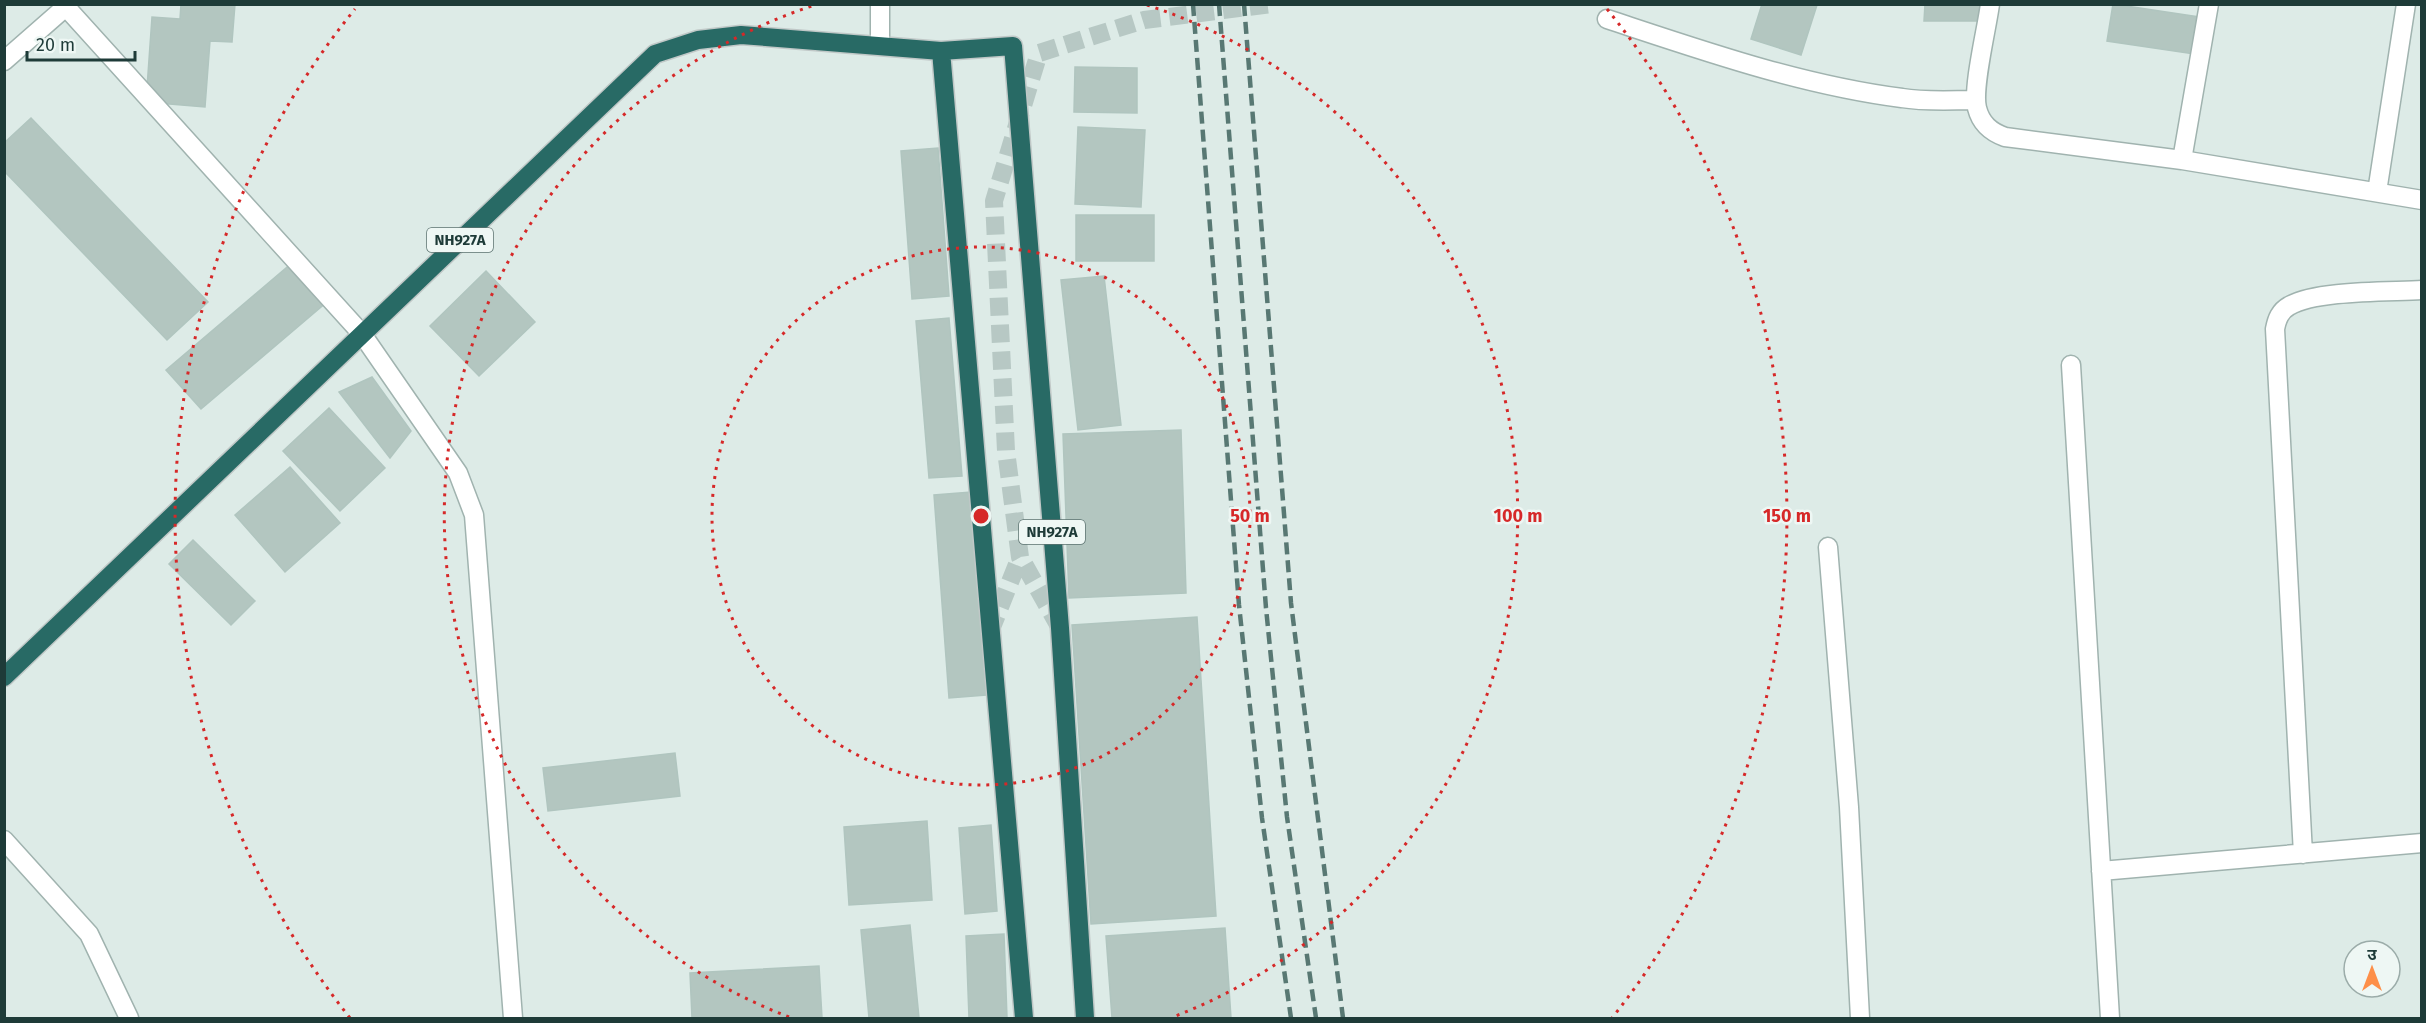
<svg xmlns="http://www.w3.org/2000/svg" width="2426" height="1023" viewBox="0 0 2426 1023" font-family="'Fira Sans','Noto Sans Devanagari',sans-serif">
	<style>
		.building { fill: #b3c6c0; stroke: #b0c5bf; stroke-width: 1.5 }
		.lines { fill: none; stroke-linecap: round; stroke-linejoin: round }
		.major-tunnel { stroke: #b7c8c4; stroke-width: 18; stroke-dasharray: 18 9; stroke-linecap: butt }
		.minor-casing { stroke: #a0b3af; stroke-width: 21 }
		.highway-casing { stroke: #c0c8c7; stroke-width: 21 }
		.minor { stroke: #fff; stroke-width: 18 }
		.highway { stroke: #286a65; stroke-width: 18 }
		.rail { stroke: #587873; stroke-width: 4.5; stroke-dasharray: 12 6; stroke-linecap: butt }
		.ring { fill: none; stroke: #d62828; stroke-width: 3; stroke-dasharray: 3 6 }
		.labels { text-anchor: middle; stroke-width: 5; stroke-linejoin: round; paint-order: stroke }
		.shield { fill: #eef7f4; stroke: #5c7370; stroke-width: 1.5 }
		.shield-label { font-size: 15px; font-weight: bold; fill: #1e3b38 }
		.centre { fill: #d62828; stroke: #eef7f4; stroke-width: 3 }
		.ring-label { font-size: 18px; text-anchor: middle; font-weight: bold; fill: #d62828; stroke: #eef7f4; stroke-width: 5; stroke-linejoin: round; paint-order: stroke }
	</style>
	<rect width="100%" height="100%" fill="#ddebe7"/>
	<!-- building -->
	<path class="building" d="M 181,4 L 235,4 L 232,42 L 210,41 L 205,107 L 146,102 L 152,17 L 180,19 Z
		M 1762,4 L 1817,5 L 1801,55 L 1751,39 Z
		M 1925,4 L 1982,4 L 1979,21 L 1924,21 Z
		M 2113,4 L 2199,17 L 2194,54 L 2107,41 Z
		M 1075,67 L 1137,68 L 1137,113 L 1074,112 Z
		M 31,118 L 208,302 L 167,340 L 4,171 L 4,143 Z
		M 1078,127 L 1145,130 L 1141,207 L 1075,204 Z
		M 938,148 L 949,296 L 912,299 L 901,151 Z
		M 1076,215 L 1154,215 L 1154,261 L 1076,261 Z
		M 293,262 L 327,302 L 201,409 L 166,370 Z
		M 486,271 L 535,322 L 479,376 L 430,326 Z
		M 1104,276 L 1121,425 L 1078,430 L 1061,280 Z
		M 949,318 L 962,476 L 929,478 L 916,321 Z
		M 372,377 L 411,431 L 390,458 L 339,392 Z
		M 329,408 L 385,468 L 340,511 L 283,451 Z
		M 1181,430 L 1186,593 L 1069,598 L 1063,434 Z
		M 290,467 L 340,523 L 285,572 L 235,515 Z
		M 971,492 L 986,695 L 949,698 L 934,495 Z
		M 193,540 L 255,601 L 231,625 L 169,564 Z
		M 1197,617 L 1216,916 L 1091,924 L 1072,625 Z
		M 675,753 L 680,796 L 548,811 L 543,768 Z
		M 927,821 L 932,900 L 849,905 L 844,827 Z
		M 991,825 L 997,911 L 965,914 L 959,828 Z
		M 910,925 L 919,1018 L 869,1018 L 861,930 Z
		M 1225,928 L 1231,1018 L 1112,1018 L 1106,936 Z
		M 1004,934 L 1007,1018 L 969,1018 L 966,936 Z
		M 819,966 L 822,1018 L 692,1018 L 690,973 Z"/>
	<g class="lines">
		<!-- major-tunnel -->
		<path class="major-tunnel" d="M 1060,628 L 1020,557 L 1006,451 L 994,201 L 1039,53 L 1144,20 L 1272,4
			M 990,632 L 1020,557"/>
		<defs>
			<path id="minor" d="M 880,4 L 880,45
				M 1990,4 C 1987,28 1972,88 1977,108 C 1981,124 1991,132 2005,137 L 2182,160 L 2422,200
				M 65,6 L 362,334 L 458,473 L 474,515 L 513,1018
				M 1607,19 C 1704,51 1801,85 1902,98 C 1926,102 1952,100 1976,100
				M 4,61 L 69,4
				M 2182,160 L 2209,4
				M 2377,192 L 2406,4
				M 2071,365 L 2110,1018
				M 1828,547 L 1849,807 L 1860,1018
				M 4,840 L 89,934 L 129,1018
				M 2303,854 L 2275,329 C 2277,319 2280,311 2289,306 C 2316,290 2388,292 2422,290
				M 2101,871 L 2422,843"/>
			<path id="highway" d="M 941,51 L 1024,1018
				M 4,677 L 655,54 L 698,40 L 741,35 L 941,51 L 1013,46 L 1060,628 L 1085,1018"/>
		</defs>
		<!-- minor casing -->
		<use href="#minor" class="minor-casing"/>
		<!-- highway casing -->
		<use href="#highway" class="highway-casing"/>
		<!-- minor -->
		<use href="#minor" class="minor"/>
		<!-- highway -->
		<use href="#highway" class="highway"/>
		<!-- rail -->
		<path class="rail" d="M 1193,4 L 1239,605 L 1262,818 L 1291,1018
			M 1219,4 L 1266,608 L 1287,817 L 1316,1018
			M 1244,4 L 1291,603 L 1343,1018"/>
	</g>
	<!-- distance rings -->
	<g class="ring">
		<circle cx="981" cy="516" r="269"/>
		<path d="M789 1017A537 537 0 0 1 815 5M1147 5A537 537 0 0 1 1173 1017"/>
		<path d="M350 1018A806 806 0 0 1 355 9M1607 9A806 806 0 0 1 1612 1018"/>
	</g>
	<g class="labels">
		<!-- shield labels -->
		<g class="shield">
			<rect x="427" y="228" width="66" height="24" rx="4.5"/>
			<rect x="1019" y="520" width="66" height="24" rx="4.5"/>
		</g>
		<g class="shield-label">
			<text x="460" y="245">NH927A</text>
			<text x="1052" y="537">NH927A</text>
		</g>
	</g>
	<circle cx="981" cy="516" r="9" class="centre"/>
	<g class="ring-label">
		<text x="1250" y="522">50 m</text>
		<text x="1518" y="522">100 m</text>
		<text x="1787" y="522">150 m</text>
	</g>
	<!-- border -->
	<rect width="2426" height="1023" fill="none" stroke="#1e3b38" stroke-width="12"/>
	<!-- north arrow -->
	<g transform="translate(2372 969)"><circle r="28" fill="#eef7f4" stroke="#9baca9" stroke-width="1.5"/>
	<path d="M0-4.5L10 22L0 15L-10 22Z" fill="#fd8f49"/>
	<text y="-9" font-size="16" font-weight="bold" text-anchor="middle" fill="#1e3b38">उ</text>
	</g>
	<!-- scale -->
	<path d="M27 51v9h108v-9" fill="none" stroke="#1e3b38" stroke-width="3"/>
	<text x="36" y="51" font-size="18" fill="#1e3b38" stroke="#eef7f4" stroke-width="4.5" paint-order="stroke">20 m</text>
</svg>
